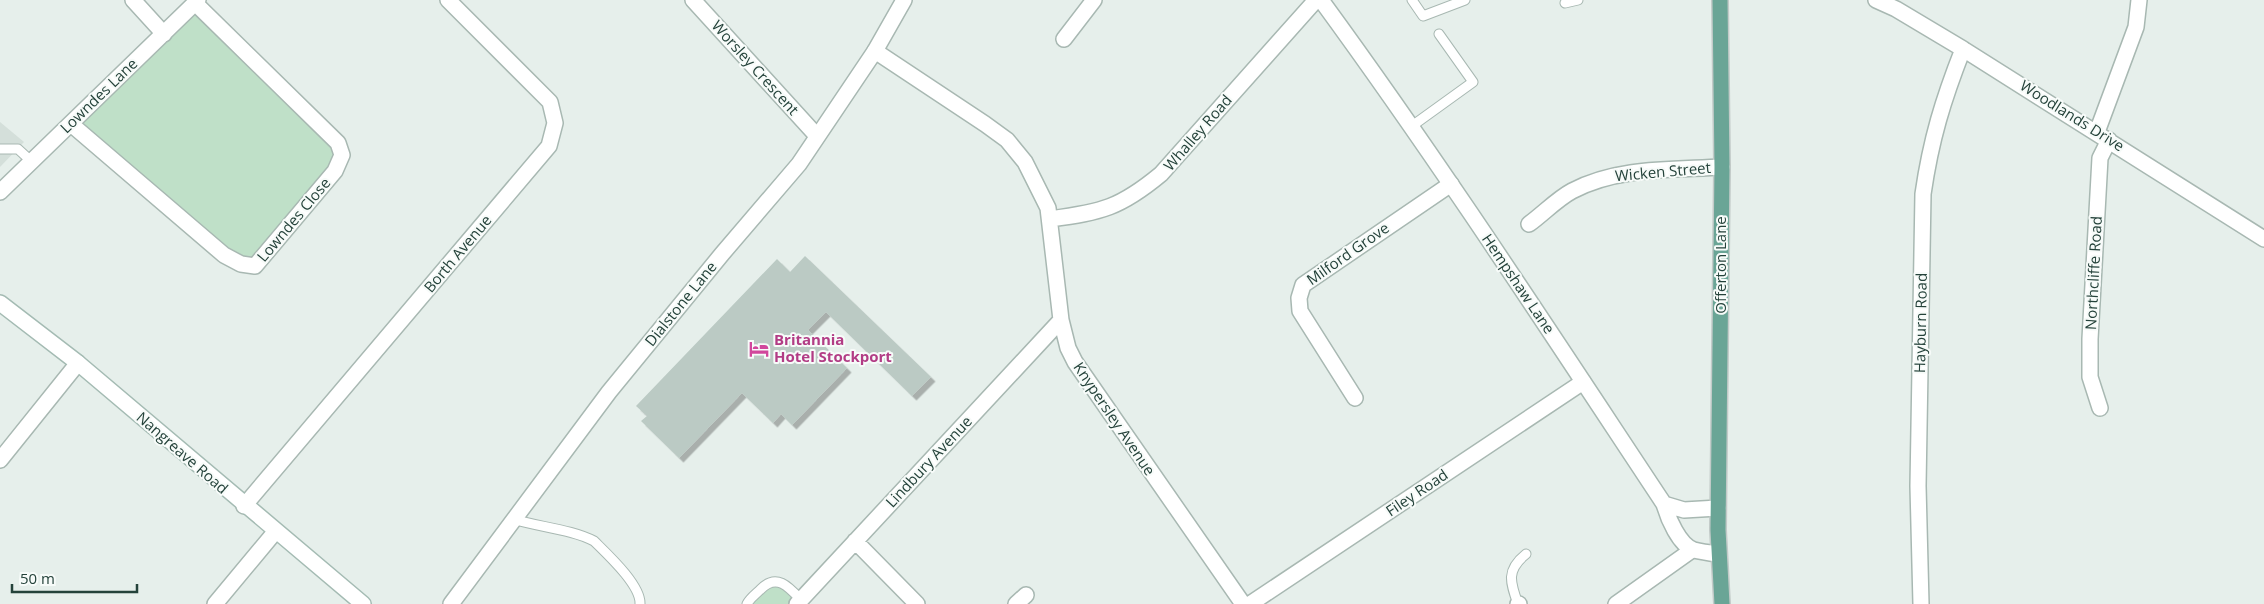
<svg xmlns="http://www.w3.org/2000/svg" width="2264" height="604" viewBox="0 0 2264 604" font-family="'Open Sans',sans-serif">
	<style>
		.built { fill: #d4dfda }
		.green { fill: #bfe0c8 }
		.building { fill: #bbcac4; filter: url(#shadow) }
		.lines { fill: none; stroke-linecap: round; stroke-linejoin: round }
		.service-casing { stroke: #a8b8b2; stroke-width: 11 }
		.minor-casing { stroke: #a8b8b2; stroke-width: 18 }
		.tertiary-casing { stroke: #a8b8b2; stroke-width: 18 }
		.secondary-casing { stroke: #a4bbb3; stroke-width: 18 }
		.primary-casing { stroke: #c2cac8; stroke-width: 18 }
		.service { stroke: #fff; stroke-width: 9 }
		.minor { stroke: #fff; stroke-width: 15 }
		.tertiary { stroke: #fff; stroke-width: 15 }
		.secondary { stroke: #fff; stroke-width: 15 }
		.primary { stroke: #6aa596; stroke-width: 15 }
		.labels { text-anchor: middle; stroke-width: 4; stroke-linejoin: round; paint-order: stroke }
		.street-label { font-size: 15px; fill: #24423a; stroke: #f7fbf9 }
		.hotel-label { font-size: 15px; font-weight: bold; fill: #b23c85; stroke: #f7fbf9; text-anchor: start }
	</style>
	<defs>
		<filter id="shadow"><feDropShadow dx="4.5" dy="4.5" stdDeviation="0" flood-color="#0004"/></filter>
	</defs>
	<rect width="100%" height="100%" fill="#e6efeb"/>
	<!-- built -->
	<path class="built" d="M 0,122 L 24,142 L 0,167 Z"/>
	<!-- green -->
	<path class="green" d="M 195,3 L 342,155 L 255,266 L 241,264 L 71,124 Z
		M 778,582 L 799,600 L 795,604 L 748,604 L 767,585 Z"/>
	<!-- building -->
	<path class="building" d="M 805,256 L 931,377 L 912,396 L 826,312 L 808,330 L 847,368 L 792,425 L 781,414 L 773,423 L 742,393 L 679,458 L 641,421 L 647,416 L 636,406 L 777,259 L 790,272 Z"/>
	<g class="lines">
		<defs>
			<path id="service" d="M 1412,0 L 1423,16 L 1465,0
				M 1565,3 L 1578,0
				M 1412,126 L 1473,82 L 1439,34
				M 0,149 L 18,149 L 31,161
				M 513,519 C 538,527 571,529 594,541 C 607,554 641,585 640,604
				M 747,604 C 750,598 756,594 761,589 C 777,573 789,587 801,600
				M 1518,604 C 1510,582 1506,570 1526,554"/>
			<path id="minor" d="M 133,0 L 164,34
				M 693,0 L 817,136
				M 1876,0 L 1896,9 L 1963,49 L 2264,239
				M 1064,39 L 1094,0
				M 875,51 L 985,124 L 1007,140 L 1025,162 L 1048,208 L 1061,320 L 1068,348 L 1075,362 L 1243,604
				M 71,124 L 224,255 L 241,264 L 255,266 L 335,171 L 342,155 L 338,143 L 195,3
				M 2097,132 L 2136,27 L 2139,0
				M 0,192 L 198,0
				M 1050,219 C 1102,212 1120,208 1161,174 L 1316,0
				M 1529,224 C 1543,214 1557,199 1572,191 C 1617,167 1671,170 1722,167
				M 1355,398 L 1300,311 L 1299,298 L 1303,285 L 1451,184
				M 2100,408 L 2090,377 L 2090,339 L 2100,158 L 2109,140
				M 0,460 L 78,363
				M 244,506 L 549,146 L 555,123 L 550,102 L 448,0
				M 855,541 L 917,604
				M 215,604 L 275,532
				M 797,604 L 1061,320
				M 1016,604 L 1026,595
				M 1250,604 L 1583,382
				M 1518,604 L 1519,604
				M 1616,604 L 1692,550
				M 1921,604 L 1918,486 L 1923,194 C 1931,139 1943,100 1963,49"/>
			<path id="tertiary" d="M 1321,0 C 1441,164 1552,335 1664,504 C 1668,518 1679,545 1694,550 C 1702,552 1710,553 1718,554
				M 1664,504 L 1684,510 L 1718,508
				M 451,604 L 609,392 L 722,254 L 799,164 L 875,51 L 904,0"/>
			<path id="secondary" d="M 0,303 L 78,363 L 363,604"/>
			<path id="primary" d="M 1720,0 L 1722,167 L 1718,530 L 1722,604"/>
		</defs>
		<!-- service casing -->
		<use href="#service" class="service-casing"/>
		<!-- minor casing -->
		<use href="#minor" class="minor-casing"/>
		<!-- tertiary casing -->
		<use href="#tertiary" class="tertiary-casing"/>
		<!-- secondary casing -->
		<use href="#secondary" class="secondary-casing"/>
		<!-- primary casing -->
		<use href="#primary" class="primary-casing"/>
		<!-- service -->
		<use href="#service" class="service"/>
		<!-- minor -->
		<use href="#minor" class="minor"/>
		<!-- tertiary -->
		<use href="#tertiary" class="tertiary"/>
		<!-- secondary -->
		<use href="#secondary" class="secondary"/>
		<!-- primary -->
		<use href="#primary" class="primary"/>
	</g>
	<!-- icons -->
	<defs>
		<symbol id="hotel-bare" viewBox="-9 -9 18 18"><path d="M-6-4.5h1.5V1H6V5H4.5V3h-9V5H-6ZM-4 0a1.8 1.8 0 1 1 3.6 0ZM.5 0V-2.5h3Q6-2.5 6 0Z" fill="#d1479c" stroke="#f7fbf9" stroke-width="2.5" paint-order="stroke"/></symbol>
	</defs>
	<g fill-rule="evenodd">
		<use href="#hotel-bare" x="745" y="335" width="28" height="28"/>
	</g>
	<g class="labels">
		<!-- street labels -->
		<g class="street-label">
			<text transform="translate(755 68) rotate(48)" y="5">Worsley Crescent</text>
			<text transform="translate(99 96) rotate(-44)" y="5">Lowndes Lane</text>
			<text transform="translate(2072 116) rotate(32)" y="5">Woodlands Drive</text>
			<text transform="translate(1198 133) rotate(-49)" y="5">Whalley Road</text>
			<text transform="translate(1663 172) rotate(-5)" y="5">Wicken Street</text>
			<text transform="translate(294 220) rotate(-50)" y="5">Lowndes Close</text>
			<text transform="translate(458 254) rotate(-50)" y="5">Borth Avenue</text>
			<text transform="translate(1348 254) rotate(-35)" y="5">Milford Grove</text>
			<text transform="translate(1721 265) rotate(-90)" y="5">Offerton Lane</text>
			<text transform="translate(2094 273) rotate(-87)" y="5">Northcliffe Road</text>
			<text transform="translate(1518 284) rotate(56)" y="5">Hempshaw Lane</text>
			<text transform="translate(681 304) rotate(-51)" y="5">Dialstone Lane</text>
			<text transform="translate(1921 323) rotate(-89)" y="5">Hayburn Road</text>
			<text transform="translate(1114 419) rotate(56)" y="5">Knypersley Avenue</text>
			<text transform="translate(182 453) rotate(41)" y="5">Nangreave Road</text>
			<text transform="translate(929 462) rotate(-47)" y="5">Lindbury Avenue</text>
			<text transform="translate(1417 493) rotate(-34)" y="5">Filey Road</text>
		</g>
		<!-- hotel labels -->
		<g class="hotel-label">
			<text x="774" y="345">Britannia<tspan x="774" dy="17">Hotel Stockport</tspan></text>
		</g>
	</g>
	<!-- scale -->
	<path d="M12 584v8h125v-8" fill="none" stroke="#24423a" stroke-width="2.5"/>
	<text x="20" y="584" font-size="15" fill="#24423a" stroke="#f7fbf9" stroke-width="4" paint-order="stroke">50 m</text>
</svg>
